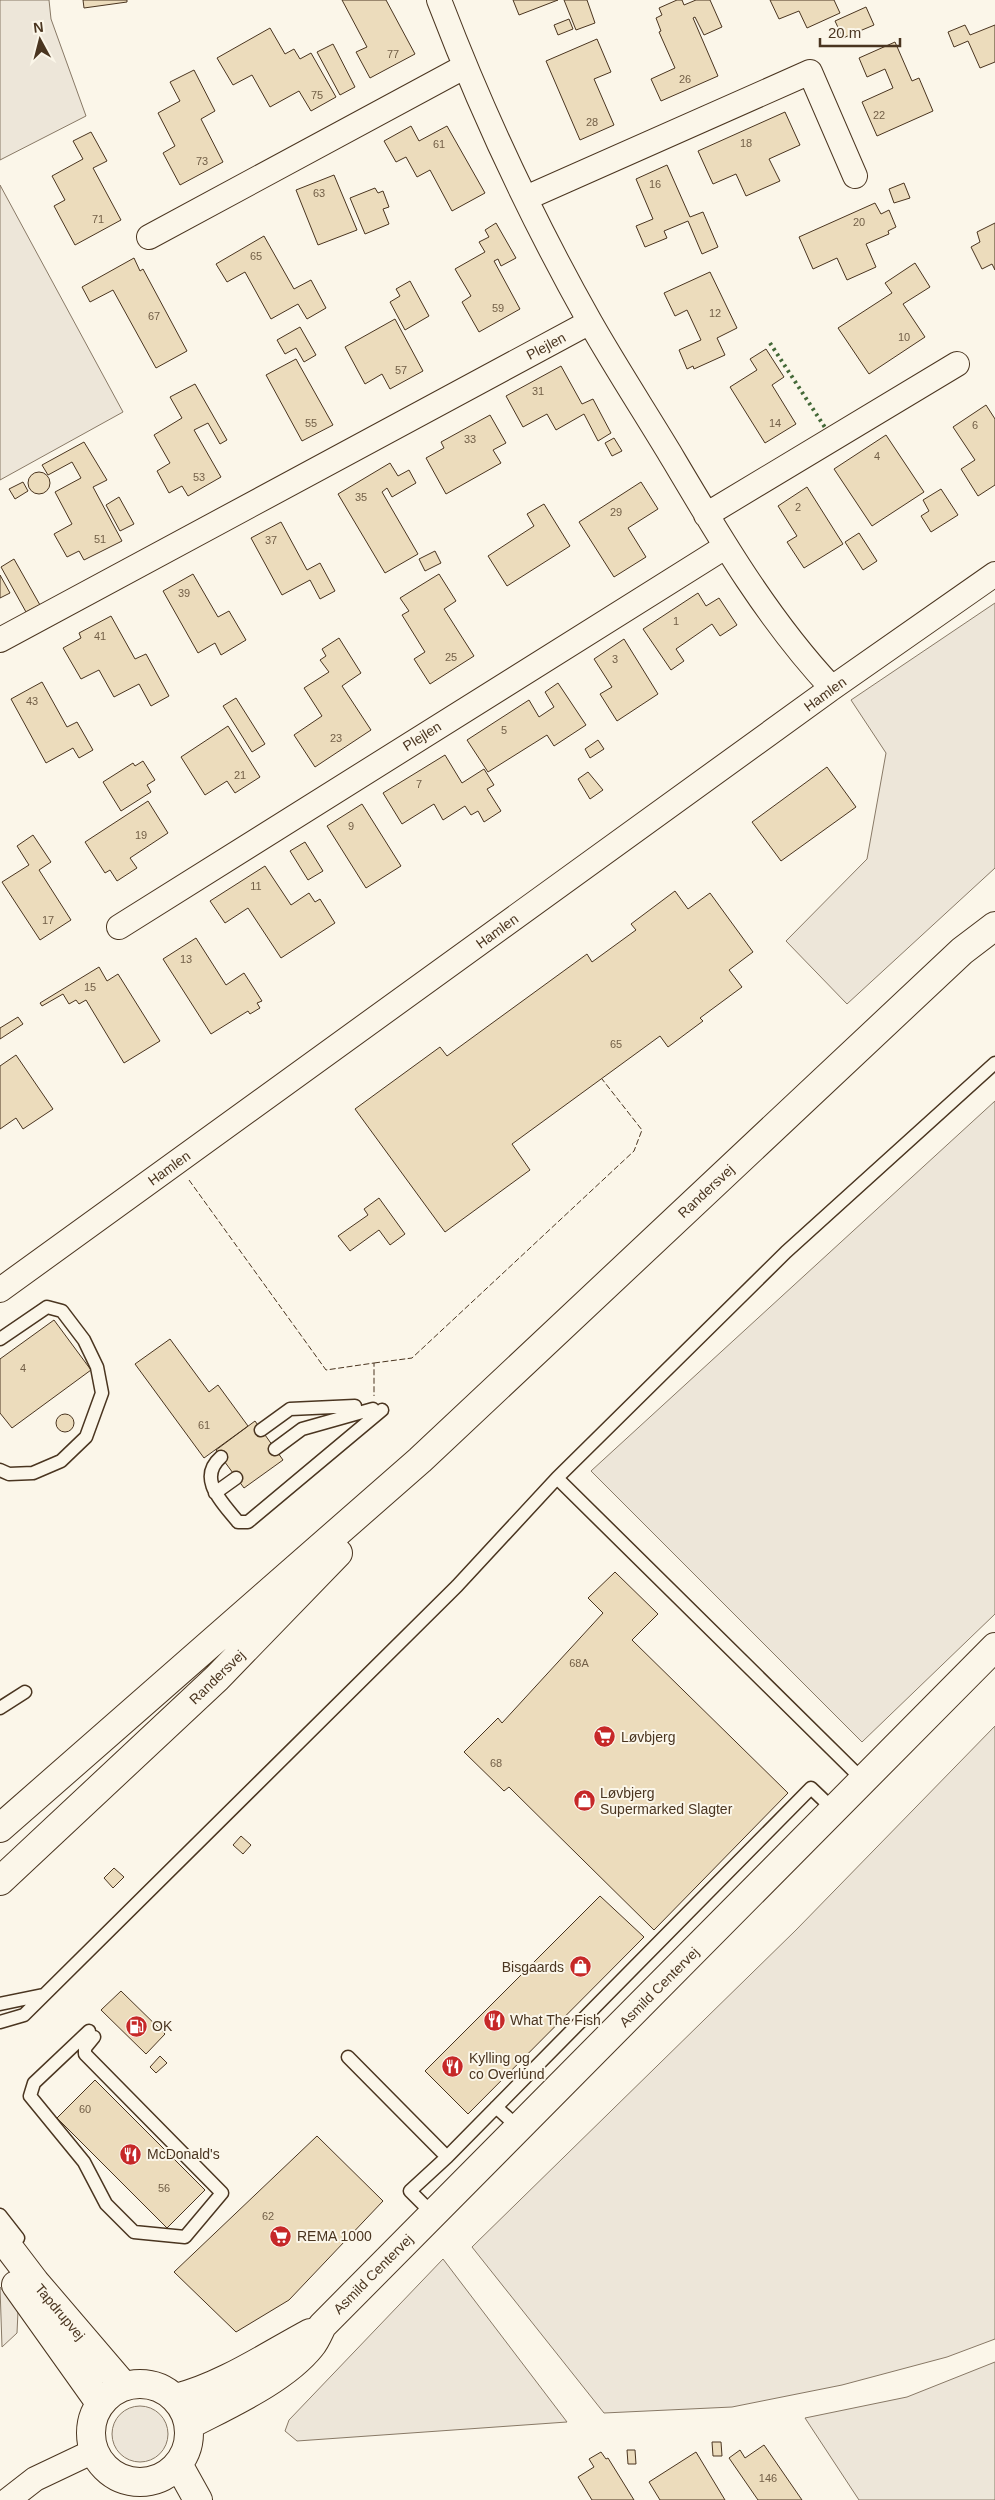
<svg xmlns="http://www.w3.org/2000/svg" width="995" height="2500" viewBox="0 0 995 2500" font-family="Arial,sans-serif">
	<style>
		.green { fill: #ede6d9; stroke: #887966 }
		.building { fill: #ecdcbc; stroke: #4a3520 }
		.lines { fill: none; stroke-linecap: round; stroke-linejoin: round }
		.service-casing { stroke: #4a3520; stroke-width: 15 }
		.minor-casing { stroke: #4a3520; stroke-width: 26 }
		.tertiary-casing { stroke: #4a3520; stroke-width: 30 }
		.service { stroke: #fbf6e9; stroke-width: 12 }
		.minor { stroke: #fbf6e9; stroke-width: 24 }
		.tertiary { stroke: #fbf6e9; stroke-width: 28 }
		.hedge { stroke: #436837; stroke-width: 4; stroke-dasharray: 2.5 4; stroke-linecap: butt }
		.fence { stroke: #4a3520; stroke-width: 1; stroke-dasharray: 6 2.5; stroke-linecap: butt }
		.labels { text-anchor: middle; stroke-width: 4; stroke-linejoin: round; paint-order: stroke }
		.number-label { font-size: 11px; fill: #725f47 }
		.street-label { font-size: 14px; fill: #4a3520; stroke: #fbf6e9 }
		.poi-label { font-size: 14px; fill: #4a3520; stroke: #fbf6e9; text-anchor: start }
	</style>
	<rect width="100%" height="100%" fill="#fbf6e9"/>
	<!-- green -->
	<path class="green" d="M 0,0 L 49,0 L 51,19 L 86,116 L 0,160 Z
		M 0,185 L 123,412 L 0,480 Z
		M 995,603 L 995,868 L 847,1004 L 786,941 L 867,859 L 886,753 L 851,700 Z
		M 995,1101 L 995,1614 L 862,1742 L 591,1471 Z
		M 995,1726 L 995,2339 L 947,2357 L 842,2385 L 732,2407 L 604,2413 L 472,2247 L 796,1930 Z
		M 443,2259 L 567,2422 L 297,2441 L 285,2431 L 289,2420 Z
		M 0,2287 L 18,2311 L 17,2333 L 2,2347 Z
		M 995,2362 L 995,2500 L 859,2500 L 805,2418 L 907,2397 Z
		M112 2434a28 28 0 1 1 56 0a28 28 0 1 1-56 0Z"/>
	<!-- building -->
	<path class="building" d="M 83,0 L 127,0 L 127,2 L 84,8 Z
		M 342,0 L 386,0 L 415,54 L 370,78 L 356,52 L 367,47 Z
		M 513,0 L 558,0 L 519,15 Z
		M 564,0 L 587,0 L 595,23 L 576,30 Z
		M 677,0 L 682,0 L 684,5 L 696,0 L 710,0 L 722,27 L 704,35 L 695,17 L 693,18 L 718,76 L 661,101 L 651,79 L 675,68 L 659,32 L 661,31 L 656,18 L 662,15 L 659,8 Z
		M 770,0 L 834,0 L 840,13 L 807,28 L 799,11 L 779,19 Z
		M 866,7 L 874,25 L 843,38 L 835,21 Z
		M 569,19 L 573,29 L 558,35 L 554,25 Z
		M 965,25 L 970,35 L 995,25 L 995,62 L 980,68 L 968,41 L 954,47 L 948,32 Z
		M 270,28 L 285,54 L 294,49 L 300,59 L 311,53 L 336,97 L 311,111 L 299,91 L 270,107 L 252,75 L 233,85 L 217,58 Z
		M 597,39 L 611,72 L 594,79 L 614,125 L 580,140 L 546,61 Z
		M 895,42 L 912,81 L 919,78 L 933,111 L 877,136 L 862,102 L 893,88 L 885,69 L 867,77 L 859,58 Z
		M 333,44 L 355,87 L 340,95 L 317,52 Z
		M 194,70 L 215,111 L 201,119 L 223,162 L 180,185 L 163,153 L 175,146 L 158,113 L 180,101 L 170,82 Z
		M 785,112 L 800,145 L 769,159 L 780,181 L 746,196 L 736,174 L 713,184 L 698,151 Z
		M 411,126 L 419,141 L 447,126 L 485,193 L 452,211 L 430,170 L 417,177 L 406,157 L 396,162 L 384,141 Z
		M 91,132 L 107,161 L 93,168 L 121,220 L 75,245 L 54,206 L 65,200 L 52,176 L 83,159 L 73,141 Z
		M 667,165 L 690,217 L 703,212 L 718,247 L 702,254 L 688,221 L 664,231 L 667,238 L 645,247 L 636,226 L 653,219 L 636,179 Z
		M 334,175 L 357,230 L 318,245 L 296,190 Z
		M 904,183 L 910,198 L 894,203 L 889,189 Z
		M 375,188 L 378,193 L 383,191 L 389,207 L 383,209 L 389,224 L 365,234 L 350,198 Z
		M 875,203 L 881,214 L 889,210 L 896,227 L 888,231 L 889,234 L 866,244 L 876,267 L 847,280 L 837,258 L 813,269 L 799,237 Z
		M 496,223 L 516,258 L 501,266 L 498,259 L 494,261 L 520,309 L 479,332 L 462,302 L 471,296 L 455,269 L 485,252 L 479,242 L 489,237 L 485,230 Z
		M 995,223 L 995,270 L 992,264 L 982,269 L 971,247 L 980,242 L 977,232 Z
		M 264,236 L 294,289 L 311,280 L 326,308 L 307,319 L 298,304 L 271,319 L 245,272 L 227,282 L 216,264 Z
		M 134,258 L 140,271 L 143,269 L 187,351 L 156,368 L 113,290 L 90,302 L 82,287 Z
		M 915,263 L 930,287 L 903,304 L 925,337 L 869,374 L 838,328 L 892,293 L 885,283 Z
		M 710,272 L 737,328 L 717,338 L 725,355 L 694,369 L 693,366 L 687,369 L 679,350 L 701,340 L 687,310 L 675,316 L 664,293 Z
		M 410,281 L 429,316 L 405,330 L 390,302 L 400,296 L 396,289 Z
		M 395,319 L 423,371 L 390,389 L 382,374 L 365,384 L 345,347 Z
		M 300,327 L 316,355 L 304,362 L 296,348 L 285,354 L 277,340 Z
		M 766,349 L 784,377 L 772,385 L 796,424 L 765,443 L 730,387 L 757,370 L 750,359 Z
		M 296,359 L 333,425 L 302,441 L 266,375 Z
		M 561,366 L 582,404 L 593,399 L 611,433 L 598,441 L 584,414 L 556,430 L 547,414 L 523,427 L 506,396 Z
		M 195,384 L 227,440 L 220,444 L 208,423 L 194,430 L 221,477 L 188,496 L 182,486 L 169,493 L 157,471 L 170,463 L 154,435 L 182,418 L 170,397 Z
		M 986,405 L 995,419 L 995,485 L 978,496 L 961,469 L 975,460 L 953,427 Z
		M 490,415 L 506,443 L 493,450 L 501,463 L 446,494 L 426,458 L 444,448 L 441,442 Z
		M 886,435 L 924,492 L 872,526 L 834,469 Z
		M 614,438 L 622,451 L 612,456 L 605,443 Z
		M 84,442 L 107,480 L 93,487 L 122,541 L 84,560 L 79,551 L 67,557 L 54,534 L 72,524 L 55,492 L 81,478 L 72,462 L 48,475 L 42,465 Z
		M 390,463 L 398,476 L 409,470 L 416,483 L 392,497 L 387,488 L 382,492 L 418,554 L 385,573 L 338,494 Z
		M28 483a11 11 0 1 1 22 0a11 11 0 1 1-22 0Z
		M 23,482 L 28,491 L 15,499 L 9,489 Z
		M 641,482 L 658,509 L 628,528 L 646,557 L 614,577 L 579,522 Z
		M 807,487 L 843,544 L 804,568 L 787,542 L 797,536 L 778,506 Z
		M 941,489 L 958,515 L 931,532 L 921,516 L 929,511 L 923,500 Z
		M 119,497 L 134,524 L 120,531 L 106,505 Z
		M 544,504 L 570,546 L 507,586 L 488,556 L 534,526 L 527,514 Z
		M 281,522 L 307,570 L 320,563 L 335,591 L 320,599 L 310,580 L 282,595 L 251,538 Z
		M 859,533 L 877,561 L 863,570 L 845,542 Z
		M 435,551 L 441,563 L 425,571 L 419,559 Z
		M 14,559 L 40,605 L 26,612 L 1,567 Z
		M 193,574 L 218,617 L 229,611 L 246,640 L 221,655 L 215,643 L 198,653 L 163,591 Z
		M 439,574 L 456,601 L 444,609 L 474,656 L 430,684 L 414,659 L 425,652 L 402,615 L 409,611 L 400,598 Z
		M 0,575 L 10,593 L 0,598 Z
		M 698,593 L 706,606 L 719,598 L 737,625 L 720,636 L 712,624 L 676,649 L 684,661 L 671,670 L 643,629 Z
		M 111,616 L 135,659 L 146,654 L 169,696 L 151,706 L 139,684 L 114,697 L 99,670 L 81,679 L 63,648 L 81,638 L 79,633 Z
		M 339,638 L 361,673 L 342,686 L 371,730 L 315,767 L 294,735 L 322,716 L 304,688 L 329,672 L 320,660 L 326,656 L 322,649 Z
		M 624,639 L 658,694 L 617,721 L 600,694 L 612,687 L 594,659 Z
		M 42,682 L 67,727 L 77,722 L 93,750 L 79,758 L 73,748 L 46,763 L 11,699 Z
		M 558,683 L 586,725 L 554,746 L 547,735 L 488,772 L 467,740 L 529,700 L 539,717 L 554,707 L 545,692 Z
		M 236,698 L 265,744 L 252,752 L 223,706 Z
		M 228,726 L 260,777 L 235,793 L 227,781 L 205,795 L 181,757 Z
		M 598,740 L 604,749 L 590,758 L 585,749 Z
		M 445,755 L 462,783 L 484,769 L 494,785 L 487,789 L 501,811 L 484,822 L 478,811 L 471,815 L 465,806 L 443,820 L 434,804 L 402,824 L 383,793 Z
		M 143,761 L 155,780 L 147,785 L 151,792 L 121,811 L 103,782 L 133,763 L 135,766 Z
		M 827,767 L 856,807 L 781,861 L 752,822 Z
		M 588,772 L 603,790 L 590,799 L 578,779 Z
		M 148,801 L 168,833 L 130,858 L 137,868 L 117,881 L 110,870 L 105,873 L 85,842 Z
		M 362,804 L 401,866 L 366,888 L 327,826 Z
		M 33,835 L 51,862 L 39,870 L 71,920 L 40,940 L 2,882 L 29,865 L 17,846 Z
		M 305,842 L 323,871 L 308,880 L 290,851 Z
		M 265,866 L 291,905 L 309,893 L 315,902 L 320,899 L 335,923 L 281,958 L 248,908 L 225,923 L 210,901 Z
		M 675,891 L 688,909 L 710,893 L 753,952 L 729,970 L 742,987 L 700,1018 L 703,1021 L 668,1047 L 660,1036 L 512,1144 L 530,1170 L 445,1232 L 355,1109 L 440,1047 L 447,1056 L 587,954 L 592,962 L 636,930 L 631,924 Z
		M 196,938 L 226,985 L 244,973 L 262,1001 L 257,1003 L 260,1008 L 250,1014 L 248,1011 L 211,1034 L 163,959 Z
		M 99,967 L 107,981 L 118,974 L 160,1041 L 124,1063 L 86,1000 L 79,1004 L 76,1000 L 69,1004 L 63,994 L 42,1006 L 40,1003 Z
		M 18,1017 L 23,1024 L 0,1039 L 0,1028 Z
		M 16,1055 L 53,1109 L 23,1129 L 16,1118 L 0,1129 L 0,1066 Z
		M 379,1198 L 405,1234 L 390,1245 L 379,1230 L 350,1251 L 338,1236 L 368,1215 L 364,1209 Z
		M 54,1320 L 91,1370 L 12,1428 L 0,1413 L 0,1359 Z
		M 170,1339 L 209,1392 L 218,1385 L 248,1426 L 204,1458 L 135,1364 Z
		M56 1423a9 9 0 1 1 18 0a9 9 0 1 1-18 0Z
		M 255,1421 L 283,1460 L 244,1488 L 216,1450 Z
		M 615,1572 L 658,1614 L 632,1640 L 788,1793 L 654,1930 L 509,1787 L 504,1791 L 464,1752 L 498,1718 L 502,1723 L 603,1613 L 588,1598 Z
		M 241,1836 L 251,1845 L 243,1854 L 233,1845 Z
		M 114,1868 L 124,1877 L 113,1888 L 104,1878 Z
		M 600,1896 L 644,1937 L 468,2114 L 425,2071 Z
		M 121,1991 L 165,2034 L 146,2054 L 101,2010 Z
		M 160,2056 L 167,2063 L 156,2073 L 150,2067 Z
		M 95,2080 L 205,2190 L 167,2228 L 57,2118 Z
		M 317,2136 L 383,2201 L 289,2300 L 236,2332 L 174,2272 Z
		M 712,2442 L 721,2442 L 722,2456 L 713,2456 Z
		M 764,2445 L 802,2500 L 758,2500 L 729,2458 L 740,2450 L 745,2458 Z
		M 627,2450 L 635,2450 L 636,2464 L 628,2464 Z
		M 601,2452 L 606,2459 L 608,2458 L 634,2500 L 592,2500 L 578,2477 L 594,2467 L 589,2459 Z
		M 696,2452 L 725,2500 L 660,2500 L 649,2482 Z"/>
	<g class="lines">
		<defs>
			<path id="service" d="M 0,1339 L 47,1307 L 62,1311 L 84,1340 L 97,1367 L 102,1393 L 86,1437 L 61,1461 L 33,1473 L 9,1474 L 0,1470
				M 261,1430 L 290,1409 L 355,1406
				M 275,1449 L 302,1429 L 373,1409
				M 221,1457 C 196,1479 223,1503 238,1522 L 248,1522 L 382,1410
				M 557,1478 L 786,1252 L 995,1063
				M 215,1493 L 236,1478
				M 0,1708 L 25,1692
				M 0,2004 L 43,1995
				M 0,2022 L 24,2015 L 457,1586 L 557,1478 L 863,1780
				M 89,2031 L 34,2083 L 30,2096 L 84,2162 L 106,2204 L 134,2232 L 185,2237 L 222,2193 L 85,2054 L 85,2048 L 94,2037
				M 348,2057 L 447,2157
				M 496,2107 L 519,2128
				M 433,2214 L 410,2191 L 447,2157 L 811,1788 L 834,1810
				M 0,2215 L 18,2238"/>
			<path id="minor" d="M 439,0 C 481,110 532,219 590,322 C 615,366 643,409 669,452 C 717,533 767,619 832,688
				M 526,198 L 810,72 L 855,176
				M 149,237 L 464,67
				M 706,515 L 957,364
				M 0,640 L 590,322
				M 119,927 L 725,547
				M 0,1290 L 832,688 L 995,574
				M 8,2500 L 35,2479 L 94,2451"/>
			<path id="tertiary" d="M 0,1828 L 420,1460 L 962,951 L 995,926
				M 0,1881 L 217,1678 L 338,1553
				M 0,2236 L 35,2282 L 124,2386
				M 16,2285 L 100,2403
				M91 2433a49 49 0 1 1 98 0a49 49 0 1 1-98 0Z
				M 176,2398 C 223,2386 267,2356 310,2333
				M 189,2425 C 227,2405 284,2380 311,2346 C 316,2340 319,2332 322,2326 L 995,1647
				M 178,2464 L 198,2500"/>
		</defs>
		<!-- service casing -->
		<use href="#service" class="service-casing"/>
		<!-- minor casing -->
		<use href="#minor" class="minor-casing"/>
		<!-- tertiary casing -->
		<use href="#tertiary" class="tertiary-casing"/>
		<!-- service -->
		<use href="#service" class="service"/>
		<!-- minor -->
		<use href="#minor" class="minor"/>
		<!-- tertiary -->
		<use href="#tertiary" class="tertiary"/>
		<!-- hedge -->
		<path class="hedge" d="M 770,343 L 826,429"/>
		<!-- fence -->
		<path class="fence" d="M 189,1180 L 326,1370 L 374,1363 L 374,1396
			M 374,1363 L 412,1358 L 634,1151 L 642,1130 L 602,1079"/>
	</g>
	<!-- icons -->
	<defs>
		<symbol id="supermarket-disc" viewBox="-11 -11 22 22"><circle r="9.5" fill="#c62828" stroke="#fbf6e9"/><path d="M-6-5.5h2.5l.6 2H6L4.5 2H-2.5L-4.4-4H-6ZM-1.5 3.2a1.3 1.3 0 1 0 .1 0ZM3 3.2a1.3 1.3 0 1 0 .1 0Z" fill="#fff"/></symbol>
		<symbol id="shop-disc" viewBox="-11 -11 22 22"><circle r="9.5" fill="#c62828" stroke="#fbf6e9"/><path d="M-5-2.5h2.3a2.7 3.5 0 0 1 5.4 0H5L5.5 6h-11ZM-1.5-2.5h3a1.5 2.3 0 0 0-3 0Z" fill="#fff"/></symbol>
		<symbol id="restaurant-disc" viewBox="-11 -11 22 22"><circle r="9.5" fill="#c62828" stroke="#fbf6e9"/><path d="M-5-6h1v4h1v-4h1v4h1v-4h1v5L-1.5 .5V6h-2V.5L-5-1ZM5-6V6H3V1.5H1.5Q1.5-4 5-6Z" fill="#fff"/></symbol>
		<symbol id="fuel-disc" viewBox="-11 -11 22 22"><circle r="9.5" fill="#c62828" stroke="#fbf6e9"/><path d="M-5.5-6h7V0h2V4h1.3V-2.5L3-4.5l.8-.8L6-3V5H2.5V1h-1V6h-7ZM-4.2-4.7v3.2H.2V-4.7Z" fill="#fff"/></symbol>
	</defs>
	<g fill-rule="evenodd">
		<use href="#supermarket-disc" x="592" y="1724" width="25" height="25"/>
		<use href="#shop-disc" x="572" y="1788" width="25" height="25"/>
		<use href="#shop-disc" x="568" y="1954" width="25" height="25"/>
		<use href="#restaurant-disc" x="482" y="2008" width="25" height="25"/>
		<use href="#fuel-disc" x="124" y="2014" width="25" height="25"/>
		<use href="#restaurant-disc" x="440" y="2054" width="25" height="25"/>
		<use href="#restaurant-disc" x="118" y="2142" width="25" height="25"/>
		<use href="#supermarket-disc" x="268" y="2224" width="25" height="25"/>
	</g>
	<g class="labels">
		<!-- number labels -->
		<g class="number-label">
			<text x="393" y="58">77</text>
			<text x="685" y="83">26</text>
			<text x="317" y="99">75</text>
			<text x="879" y="119">22</text>
			<text x="592" y="126">28</text>
			<text x="746" y="147">18</text>
			<text x="439" y="148">61</text>
			<text x="202" y="165">73</text>
			<text x="655" y="188">16</text>
			<text x="319" y="197">63</text>
			<text x="98" y="223">71</text>
			<text x="859" y="226">20</text>
			<text x="256" y="260">65</text>
			<text x="498" y="312">59</text>
			<text x="715" y="317">12</text>
			<text x="154" y="320">67</text>
			<text x="904" y="341">10</text>
			<text x="401" y="374">57</text>
			<text x="538" y="395">31</text>
			<text x="311" y="427">55</text>
			<text x="775" y="427">14</text>
			<text x="975" y="429">6</text>
			<text x="470" y="443">33</text>
			<text x="877" y="460">4</text>
			<text x="199" y="481">53</text>
			<text x="361" y="501">35</text>
			<text x="798" y="511">2</text>
			<text x="616" y="516">29</text>
			<text x="100" y="543">51</text>
			<text x="271" y="544">37</text>
			<text x="184" y="597">39</text>
			<text x="676" y="625">1</text>
			<text x="100" y="640">41</text>
			<text x="451" y="661">25</text>
			<text x="615" y="663">3</text>
			<text x="32" y="705">43</text>
			<text x="504" y="734">5</text>
			<text x="336" y="742">23</text>
			<text x="240" y="779">21</text>
			<text x="419" y="788">7</text>
			<text x="351" y="830">9</text>
			<text x="141" y="839">19</text>
			<text x="256" y="890">11</text>
			<text x="48" y="924">17</text>
			<text x="186" y="963">13</text>
			<text x="90" y="991">15</text>
			<text x="616" y="1048">65</text>
			<text x="23" y="1372">4</text>
			<text x="204" y="1429">61</text>
			<text x="579" y="1667">68A</text>
			<text x="496" y="1767">68</text>
			<text x="85" y="2113">60</text>
			<text x="164" y="2192">56</text>
			<text x="268" y="2220">62</text>
			<text x="768" y="2482">146</text>
		</g>
		<!-- street labels -->
		<g class="street-label">
			<text transform="translate(546 346) rotate(-28)" y="5">Plejlen</text>
			<text transform="translate(825 694) rotate(-36)" y="5">Hamlen</text>
			<text transform="translate(422 736) rotate(-32)" y="5">Plejlen</text>
			<text transform="translate(497 931) rotate(-36)" y="5">Hamlen</text>
			<text transform="translate(169 1168) rotate(-36)" y="5">Hamlen</text>
			<text transform="translate(706 1191) rotate(-43)" y="5">Randersvej</text>
			<text transform="translate(217 1677) rotate(-44)" y="5">Randersvej</text>
			<text transform="translate(659 1987) rotate(-45)" y="5">Asmild Centervej</text>
			<text transform="translate(373 2274) rotate(-45)" y="5">Asmild Centervej</text>
			<text transform="translate(60 2312) rotate(50)" y="5">Tapdrupvej</text>
		</g>
		<!-- poi labels -->
		<g class="poi-label">
			<text x="621" y="1742">Løvbjerg</text>
			<text x="600" y="1798">Løvbjerg<tspan x="600" dy="16">Supermarked Slagter</tspan></text>
			<text x="564" y="1972" text-anchor="end">Bisgaards</text>
			<text x="510" y="2025">What The Fish</text>
			<text x="152" y="2031">OK</text>
			<text x="469" y="2063">Kylling og<tspan x="469" dy="16">co Overlund</tspan></text>
			<text x="147" y="2159">McDonald's</text>
			<text x="297" y="2241">REMA 1000</text>
		</g>
	</g>
	<!-- north arrow -->
	<g transform="translate(40 40) rotate(353)" stroke="#fbf6e9" stroke-width="4" paint-order="stroke">
	<path d="M0-4L9 19L0 12L-9 19Z" fill="#4a3520"/>
	<text y="-8" font-size="14" font-weight="bold" text-anchor="middle" fill="#4a3520">N</text>
	</g>
	<!-- scale -->
	<path d="M820 38v8h80v-8" fill="none" stroke="#4a3520" stroke-width="2.5"/>
	<text x="828" y="38" font-size="15" fill="#4a3520" stroke="#fbf6e9" stroke-width="4" paint-order="stroke">20 m</text>
</svg>
